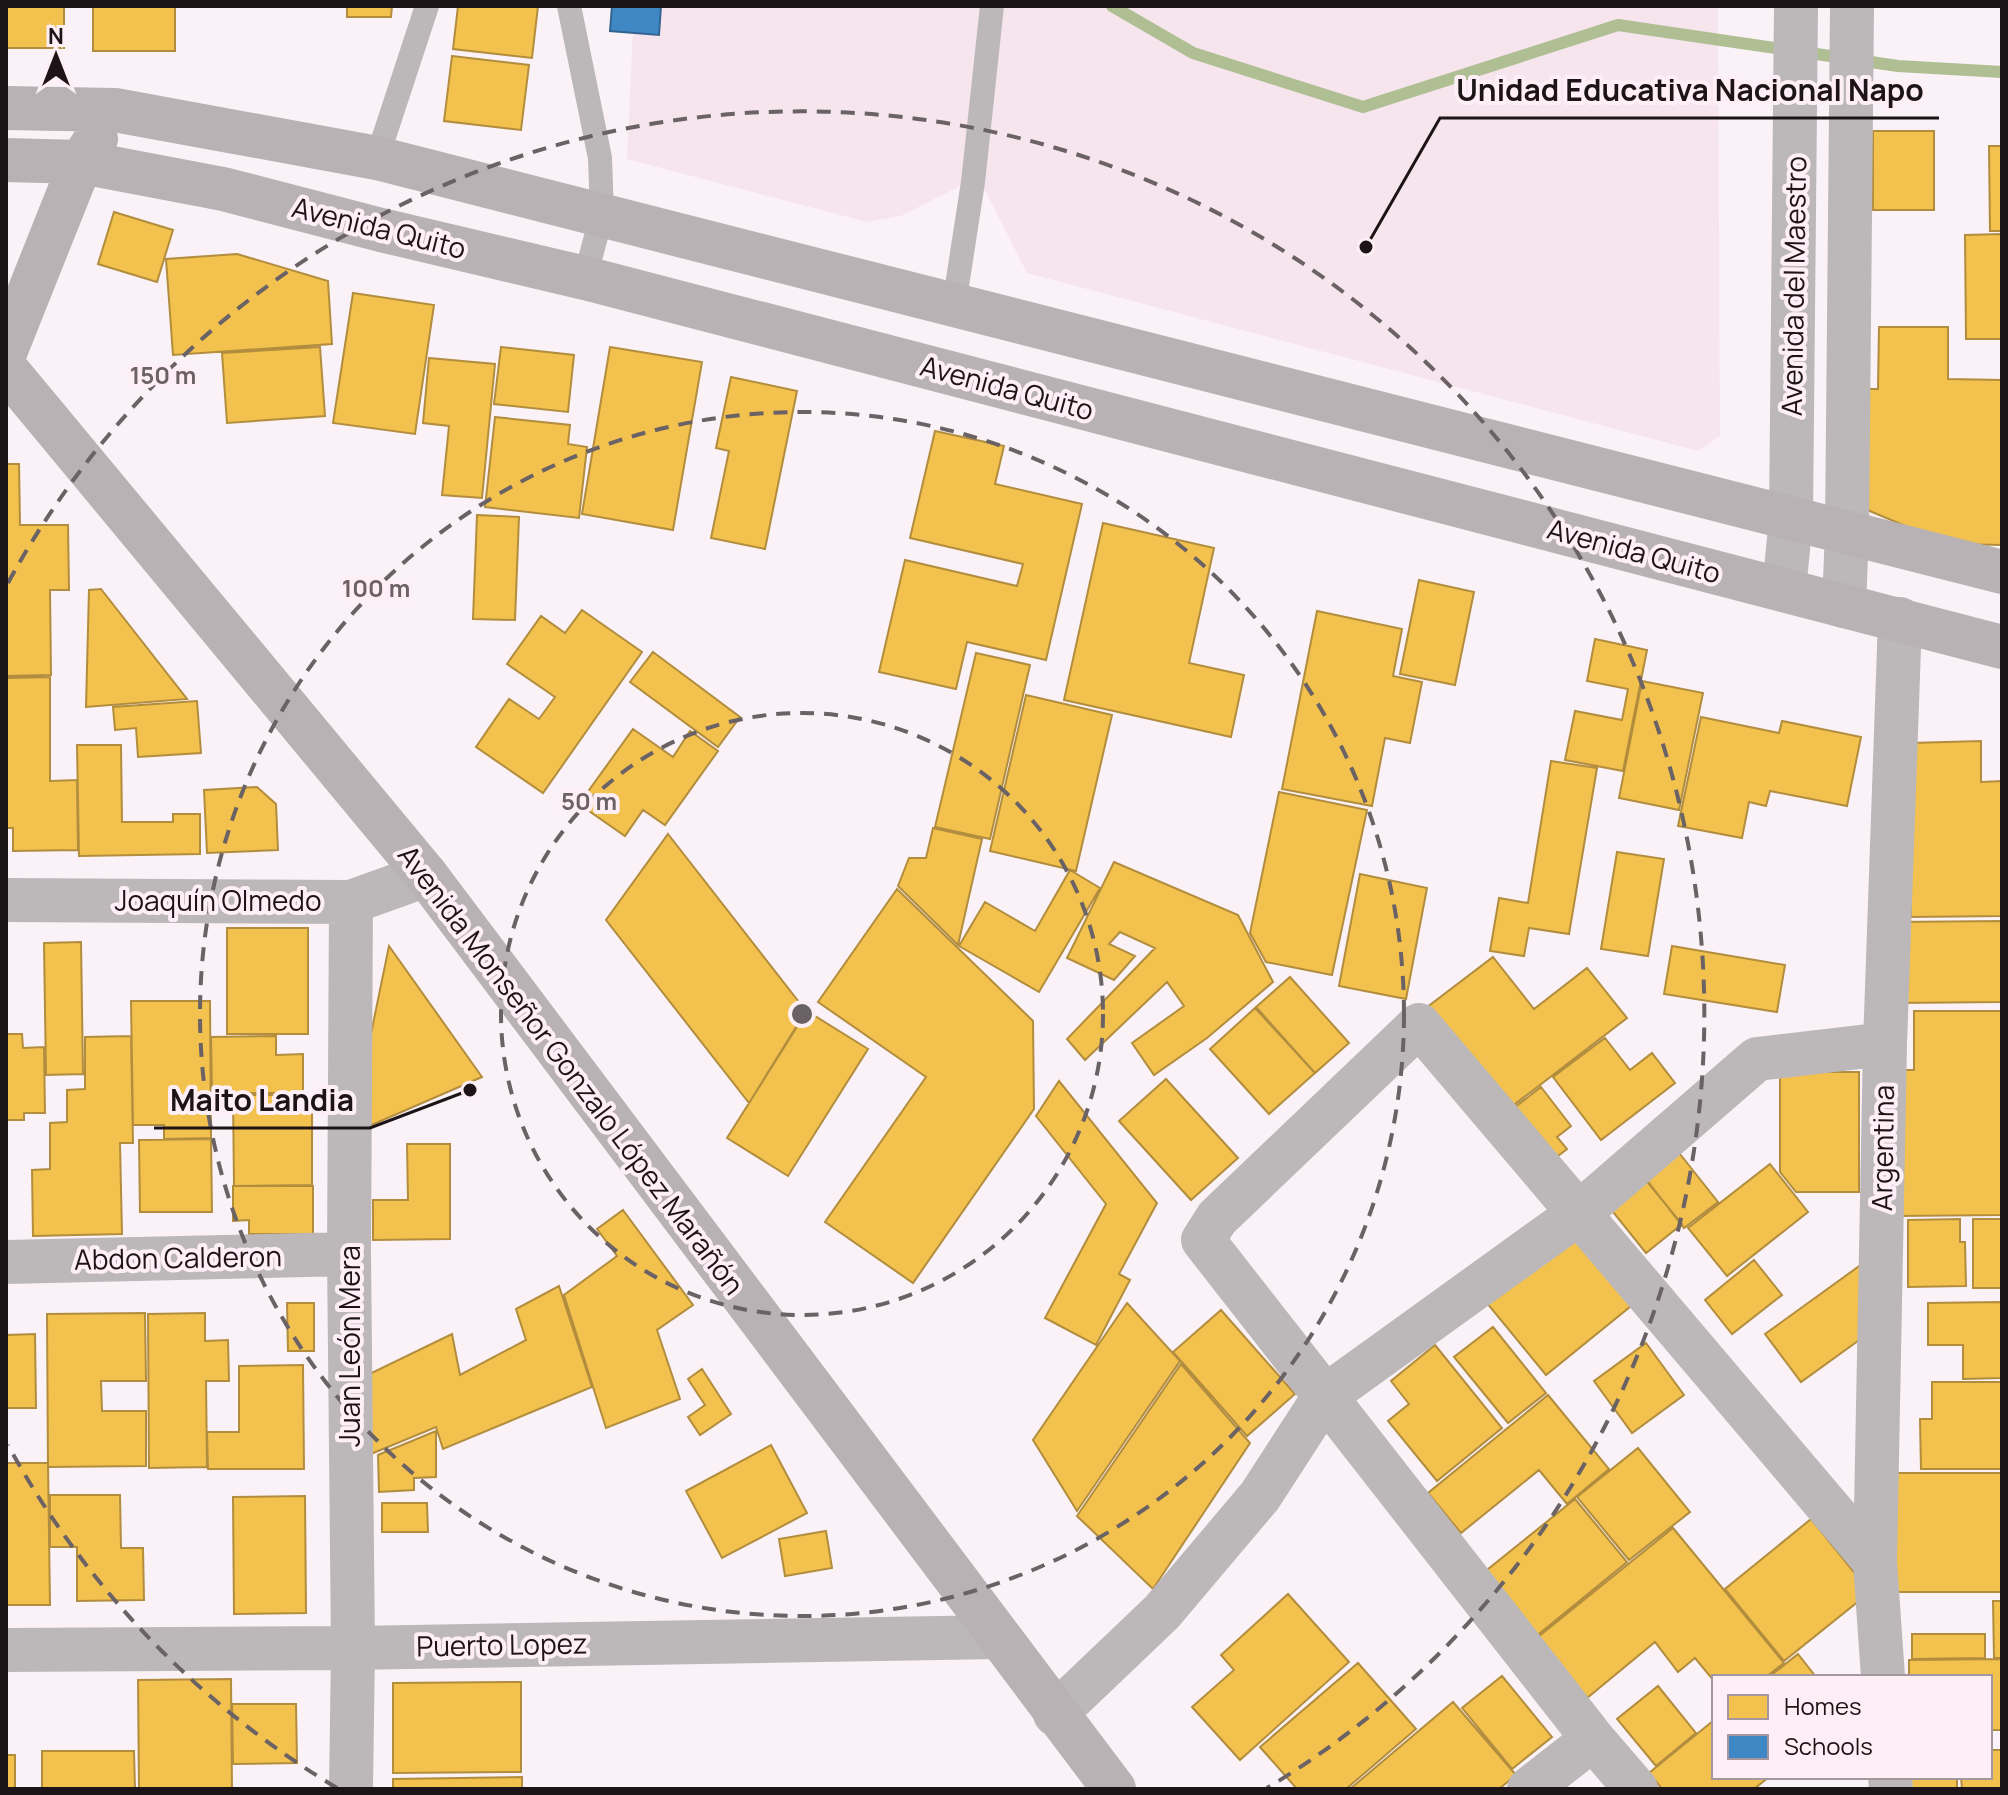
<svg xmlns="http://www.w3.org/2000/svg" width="2008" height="1795" viewBox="0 0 2008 1795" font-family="Manrope,sans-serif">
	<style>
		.built { fill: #f7e5ed }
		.homes { fill: #f2c14e; stroke: #b28d3e; stroke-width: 2 }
		.schools { fill: #3f88c5; stroke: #346591; stroke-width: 2 }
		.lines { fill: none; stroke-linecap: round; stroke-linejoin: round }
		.stream { stroke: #afbf93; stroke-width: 12 }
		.service { stroke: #bcb8ba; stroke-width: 24 }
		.minor { stroke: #bcb8ba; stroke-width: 44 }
		.trunk { stroke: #b8b2b4; stroke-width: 44 }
		.ring { fill: none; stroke: #6a6265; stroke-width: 4; stroke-dasharray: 14 10 }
		.labels { text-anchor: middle; stroke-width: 8; stroke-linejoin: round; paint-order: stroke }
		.street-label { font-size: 28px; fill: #1c1417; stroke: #feeff6 }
		.centre { fill: #6a6265; stroke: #feeff6; stroke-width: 4 }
		.ring-label { font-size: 24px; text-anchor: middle; font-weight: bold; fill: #6a6265; stroke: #feeff6; stroke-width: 8; stroke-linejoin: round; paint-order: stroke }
		.leader { fill: none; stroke: #1c1417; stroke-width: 3 }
		.callout-dot { fill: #1c1417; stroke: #feeff6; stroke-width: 3 }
		.callout-label { font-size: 30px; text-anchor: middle; font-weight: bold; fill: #1c1417; stroke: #feeff6; stroke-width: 8; stroke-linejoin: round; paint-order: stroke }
	</style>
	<rect width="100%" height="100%" fill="#faf2f6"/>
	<!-- built -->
	<path class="built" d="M 634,6 L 1718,6 L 1720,436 L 1698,451 L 1027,273 L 986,192 L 964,184 L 901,216 L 867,222 L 627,159 Z"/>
	<!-- homes -->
	<path class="homes" d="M 6,6 L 64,6 L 64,48 L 6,48 Z
		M 93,6 L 175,6 L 175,51 L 93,51 Z
		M 347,6 L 392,6 L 391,17 L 347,17 Z
		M 458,6 L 538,6 L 532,58 L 453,49 Z
		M 452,56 L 529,65 L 521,130 L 444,121 Z
		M 1873,131 L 1934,131 L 1934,210 L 1873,210 Z
		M 1989,146 L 2002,146 L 2002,231 L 1990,231 Z
		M 114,212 L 173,230 L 157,282 L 98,264 Z
		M 2002,234 L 2002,339 L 1966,339 L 1965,235 Z
		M 237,254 L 328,281 L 332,344 L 173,355 L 166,259 Z
		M 353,293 L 434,305 L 415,434 L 333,423 Z
		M 1879,327 L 1948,327 L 1948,379 L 2002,380 L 2002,545 L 1948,544 L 1865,509 L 1867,389 L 1878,389 Z
		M 320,347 L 325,416 L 227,423 L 222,353 Z
		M 501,347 L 574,355 L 568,412 L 494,404 Z
		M 610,347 L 702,362 L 673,530 L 582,514 Z
		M 429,358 L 495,364 L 482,498 L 442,495 L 449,426 L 423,423 Z
		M 731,377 L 797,391 L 765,549 L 711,538 L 729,451 L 716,448 Z
		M 495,417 L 570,425 L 568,444 L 587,447 L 579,518 L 485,507 Z
		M 935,431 L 1004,446 L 995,484 L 1082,504 L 1046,660 L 967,642 L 956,689 L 879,672 L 905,560 L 1017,586 L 1023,564 L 910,538 Z
		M 6,464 L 19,464 L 20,525 L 68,525 L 69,590 L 50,590 L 51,675 L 6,676 Z
		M 477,515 L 519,517 L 515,620 L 473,619 Z
		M 1103,523 L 1214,548 L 1189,663 L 1244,675 L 1231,737 L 1064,700 Z
		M 1419,580 L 1474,592 L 1455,685 L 1400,674 Z
		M 101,589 L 187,699 L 86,707 L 89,590 Z
		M 582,610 L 642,652 L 543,793 L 476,747 L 509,699 L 539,719 L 555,697 L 507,664 L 541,616 L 565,633 Z
		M 1317,611 L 1402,629 L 1393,676 L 1422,682 L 1410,743 L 1385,738 L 1372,806 L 1282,789 Z
		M 1595,639 L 1647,650 L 1623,771 L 1565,760 L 1575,711 L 1622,720 L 1628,689 L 1587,681 Z
		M 653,652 L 740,717 L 718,747 L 630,682 Z
		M 976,653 L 1030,665 L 990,839 L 935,827 Z
		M 50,677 L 50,781 L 77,780 L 78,850 L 13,851 L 13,828 L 6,828 L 6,678 Z
		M 1642,681 L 1703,693 L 1679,810 L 1619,798 Z
		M 1026,695 L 1112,715 L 1076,871 L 990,851 Z
		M 197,701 L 201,753 L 138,757 L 136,728 L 115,730 L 113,707 Z
		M 1701,717 L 1779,733 L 1782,721 L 1861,737 L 1847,806 L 1770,791 L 1766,806 L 1749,802 L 1742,838 L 1678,826 Z
		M 633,729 L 673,757 L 690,731 L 718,751 L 665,825 L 643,810 L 625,836 L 579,804 Z
		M 1981,741 L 1981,782 L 2002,781 L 2002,916 L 1911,917 L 1910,743 Z
		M 77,745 L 121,745 L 122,822 L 173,822 L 173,814 L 200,814 L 200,854 L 79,856 Z
		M 1551,761 L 1597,768 L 1569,934 L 1529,928 L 1524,956 L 1490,951 L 1499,898 L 1528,903 Z
		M 257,787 L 276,804 L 278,850 L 207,853 L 204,790 Z
		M 1279,792 L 1367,810 L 1332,975 L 1266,962 L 1250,933 Z
		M 933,828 L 982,839 L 958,945 L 898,886 L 909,858 L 926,858 Z
		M 668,834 L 806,1011 L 749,1103 L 606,920 Z
		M 1617,852 L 1664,859 L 1648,956 L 1601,949 Z
		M 1114,862 L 1238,915 L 1273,982 L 1207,1038 L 1154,1075 L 1132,1043 L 1184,1006 L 1167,982 L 1085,1060 L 1067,1039 L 1155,948 L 1120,932 L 1109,944 L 1135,956 L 1114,980 L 1067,958 Z
		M 1070,870 L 1100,888 L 1039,992 L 959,946 L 985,902 L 1035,931 Z
		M 1360,874 L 1427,888 L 1406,999 L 1339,986 Z
		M 897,889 L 1033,1021 L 1034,1109 L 913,1283 L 825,1222 L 926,1077 L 818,1002 Z
		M 2002,921 L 2002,1002 L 1895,1003 L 1893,922 Z
		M 227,928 L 308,928 L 308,1034 L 227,1034 Z
		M 81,942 L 83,1074 L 46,1075 L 44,943 Z
		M 389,946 L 482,1077 L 367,1127 L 365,1063 Z
		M 1672,946 L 1785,965 L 1777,1012 L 1664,994 Z
		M 1493,957 L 1534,1009 L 1587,968 L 1627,1018 L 1506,1111 L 1426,1008 Z
		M 1290,977 L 1349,1043 L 1315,1073 L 1256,1007 Z
		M 131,1001 L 210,1001 L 211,1138 L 164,1139 L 164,1125 L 133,1125 Z
		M 1255,1008 L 1315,1073 L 1269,1114 L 1210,1049 Z
		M 807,1011 L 868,1049 L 788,1176 L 727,1138 Z
		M 1914,1011 L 2002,1011 L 2002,1215 L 1897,1216 L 1896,1070 L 1914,1070 Z
		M 6,1034 L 22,1034 L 23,1048 L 44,1047 L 45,1113 L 24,1113 L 24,1120 L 6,1120 Z
		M 131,1036 L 133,1143 L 120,1143 L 122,1234 L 33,1236 L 32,1170 L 50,1169 L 50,1123 L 67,1122 L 67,1090 L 85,1089 L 85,1037 Z
		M 276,1036 L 276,1055 L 303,1054 L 303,1093 L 212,1093 L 211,1037 Z
		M 1605,1038 L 1630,1070 L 1652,1053 L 1675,1083 L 1601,1140 L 1553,1077 Z
		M 1780,1072 L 1859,1072 L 1859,1192 L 1796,1192 L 1780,1172 Z
		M 1166,1079 L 1238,1158 L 1191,1200 L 1119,1121 Z
		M 1059,1081 L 1157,1203 L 1119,1274 L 1130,1280 L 1096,1345 L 1045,1318 L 1106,1204 L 1036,1116 Z
		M 1541,1087 L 1571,1126 L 1557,1137 L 1567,1149 L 1550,1162 L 1510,1111 Z
		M 233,1095 L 312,1095 L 312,1185 L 234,1186 Z
		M 211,1139 L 212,1212 L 140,1212 L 139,1140 Z
		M 407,1144 L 450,1144 L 450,1239 L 373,1240 L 373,1200 L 408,1200 Z
		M 1676,1149 L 1718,1202 L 1684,1228 L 1643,1175 Z
		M 1770,1164 L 1808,1212 L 1727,1276 L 1688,1228 Z
		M 1644,1178 L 1682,1224 L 1646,1253 L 1609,1207 Z
		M 233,1186 L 313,1186 L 313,1234 L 249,1234 L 249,1220 L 233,1221 Z
		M 623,1210 L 693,1305 L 657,1330 L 680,1399 L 606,1428 L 564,1295 L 617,1256 L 597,1229 Z
		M 1960,1219 L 1960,1242 L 1965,1242 L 1966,1286 L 1908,1287 L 1908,1220 Z
		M 1973,1219 L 2002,1219 L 2002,1288 L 1973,1288 Z
		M 1571,1232 L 1631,1306 L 1546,1375 L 1486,1302 Z
		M 1754,1260 L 1782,1295 L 1732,1334 L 1705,1300 Z
		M 1862,1264 L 1862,1338 L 1801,1382 L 1765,1334 Z
		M 559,1286 L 592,1387 L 443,1449 L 436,1427 L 366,1456 L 359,1379 L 452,1334 L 460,1375 L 526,1340 L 516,1309 Z
		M 2002,1302 L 2002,1378 L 1963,1379 L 1963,1345 L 1928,1345 L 1928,1303 Z
		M 287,1303 L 314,1303 L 314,1351 L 288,1351 Z
		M 1127,1303 L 1180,1361 L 1077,1511 L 1033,1440 Z
		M 1221,1310 L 1295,1394 L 1247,1436 L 1173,1352 Z
		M 145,1313 L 146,1381 L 101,1381 L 102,1411 L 146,1411 L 146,1466 L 48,1467 L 47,1314 Z
		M 205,1313 L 205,1341 L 228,1340 L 229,1381 L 206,1381 L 207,1467 L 149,1468 L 148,1314 Z
		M 1493,1327 L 1546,1393 L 1508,1423 L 1454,1357 Z
		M 35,1334 L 36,1408 L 6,1408 L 6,1335 Z
		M 1646,1343 L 1684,1395 L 1632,1433 L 1594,1381 Z
		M 1435,1345 L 1502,1428 L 1437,1481 L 1388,1421 L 1409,1404 L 1391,1381 Z
		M 1181,1364 L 1250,1443 L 1153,1589 L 1077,1516 Z
		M 303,1365 L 304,1469 L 208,1469 L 207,1432 L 239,1432 L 239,1366 Z
		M 702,1369 L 731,1414 L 700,1435 L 688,1417 L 705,1405 L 688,1379 Z
		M 1932,1382 L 2002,1382 L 2002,1469 L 1921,1469 L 1920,1419 L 1932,1419 Z
		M 1548,1395 L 1609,1469 L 1567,1504 L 1539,1470 L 1461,1533 L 1428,1493 Z
		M 436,1431 L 436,1477 L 414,1478 L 414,1490 L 379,1492 L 378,1455 Z
		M 771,1445 L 807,1513 L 722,1558 L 686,1491 Z
		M 1638,1448 L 1690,1512 L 1629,1560 L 1577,1497 Z
		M 6,1463 L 48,1463 L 50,1605 L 6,1605 Z
		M 1885,1473 L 2002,1473 L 2002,1592 L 1885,1592 Z
		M 50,1495 L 120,1495 L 121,1548 L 143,1548 L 144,1600 L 77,1601 L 77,1547 L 50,1547 Z
		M 305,1496 L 306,1613 L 234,1614 L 233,1497 Z
		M 1575,1499 L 1627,1562 L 1534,1638 L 1482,1574 Z
		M 382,1503 L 427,1503 L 428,1532 L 382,1532 Z
		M 1811,1519 L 1870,1592 L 1784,1661 L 1725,1589 Z
		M 1673,1528 L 1784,1663 L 1766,1677 L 1714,1677 L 1714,1681 L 1695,1658 L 1678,1672 L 1655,1642 L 1587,1698 L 1538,1637 Z
		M 826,1531 L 832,1568 L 785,1576 L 779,1539 Z
		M 1288,1594 L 1349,1662 L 1240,1760 L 1192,1707 L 1234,1670 L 1221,1655 Z
		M 1993,1601 L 2002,1601 L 2002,1658 L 1994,1658 Z
		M 1912,1634 L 1985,1634 L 1985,1658 L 1912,1659 Z
		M 1798,1654 L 1816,1677 L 1769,1677 Z
		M 2002,1659 L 2002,1730 L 1990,1730 L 1990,1677 L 1909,1677 L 1909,1660 Z
		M 1358,1663 L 1416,1729 L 1346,1789 L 1297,1789 L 1260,1747 Z
		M 1502,1676 L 1552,1737 L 1512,1769 L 1462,1708 Z
		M 231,1679 L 232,1789 L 139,1789 L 138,1680 Z
		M 521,1682 L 521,1772 L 393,1773 L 393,1683 Z
		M 1658,1686 L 1696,1733 L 1656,1766 L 1617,1719 Z
		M 1453,1702 L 1516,1775 L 1499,1789 L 1350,1789 Z
		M 232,1704 L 296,1704 L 297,1763 L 233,1764 Z
		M 1714,1720 L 1714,1777 L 1769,1777 L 1754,1789 L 1662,1789 L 1649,1773 Z
		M 1990,1750 L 2002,1750 L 2002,1789 L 1962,1789 L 1961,1777 L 1990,1777 Z
		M 42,1751 L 134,1751 L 135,1789 L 42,1789 Z
		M 6,1755 L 15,1755 L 15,1789 L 6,1789 Z
		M 522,1777 L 522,1789 L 393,1789 L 393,1779 Z
		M 1908,1777 L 1957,1777 L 1957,1789 L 1908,1789 Z"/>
	<!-- schools -->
	<path class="schools" d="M 612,6 L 661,6 L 659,35 L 610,31 Z"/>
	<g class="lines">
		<!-- stream -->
		<path class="stream" d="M 1112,6 L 1193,53 L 1363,107 L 1618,25 L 1898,66 L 2002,72"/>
		<!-- service -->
		<path class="service" d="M 569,6 L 600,158 L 602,214 L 585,278
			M 377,158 L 427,6
			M 954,305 L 973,182 L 992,6"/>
		<!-- minor -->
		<path class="minor" d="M 1784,590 L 1791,518 L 1796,6
			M 1844,606 L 1847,531 L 1852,6
			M 6,900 L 351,902 L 426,875
			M 6,1262 L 349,1254
			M 6,1650 L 353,1648 L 998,1637
			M 1883,1677 L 1875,1562 L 1885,1044 L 1900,619
			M 1055,1714 L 1162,1612 L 1260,1496 L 1324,1397 L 1578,1214 L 1757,1059 L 1885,1044
			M 1890,1777 L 1891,1789
			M 351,1789 L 353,1648 L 349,1254 L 351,902
			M 1529,1789 L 1593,1739
			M 1636,1789 L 1593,1739 L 1203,1240 L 1217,1218 L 1419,1025 L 1875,1562"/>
		<!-- trunk -->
		<path class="trunk" d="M 6,108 L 115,110 L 377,158 L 2002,572
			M 6,160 L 81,162 L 223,189 L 381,230 L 585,278 L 2002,647
			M 6,350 L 81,162 L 96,139
			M 6,369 L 426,875 L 1114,1789"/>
	</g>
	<!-- distance rings -->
	<g class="ring">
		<circle cx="802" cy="1014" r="301"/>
		<circle cx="802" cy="1014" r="602"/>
		<path d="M337 1788A903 903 0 0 1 8 1445M8 583A903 903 0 1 1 1267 1788"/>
	</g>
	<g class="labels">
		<!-- street labels -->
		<g class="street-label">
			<text transform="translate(379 228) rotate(14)" y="10">Avenida Quito</text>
			<text transform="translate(1794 286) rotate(-89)" y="10">Avenida del Maestro</text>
			<text transform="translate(1007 388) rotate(15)" y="10">Avenida Quito</text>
			<text transform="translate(1634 551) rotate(15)" y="10">Avenida Quito</text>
			<text x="218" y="911">Joaquín Olmedo</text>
			<text transform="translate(571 1070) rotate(53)" y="10">Avenida Monseñor Gonzalo López Marañón</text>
			<text transform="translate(1883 1148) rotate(-89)" y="10">Argentina</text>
			<text transform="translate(178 1258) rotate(-1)" y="10">Abdon Calderon</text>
			<text transform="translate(350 1346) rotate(-90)" y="10">Juan León Mera</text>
			<text transform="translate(502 1645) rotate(-1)" y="10">Puerto Lopez</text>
		</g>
	</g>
	<circle cx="802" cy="1014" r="12" class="centre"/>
	<g class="ring-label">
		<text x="163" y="384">150 m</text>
		<text x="376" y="597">100 m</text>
		<text x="589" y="810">50 m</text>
	</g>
	<!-- callouts -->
	<path class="leader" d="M1366 247L1440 118H1939M470 1090L370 1128H154"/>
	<g class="callout-dot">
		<circle cx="1366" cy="247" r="8"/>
		<circle cx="470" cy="1090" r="8"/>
	</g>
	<g class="callout-label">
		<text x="1690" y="101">Unidad Educativa Nacional Napo</text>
		<text x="262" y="1111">Maito Landia</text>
	</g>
	<!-- border -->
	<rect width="2008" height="1795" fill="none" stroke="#1c1417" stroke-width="16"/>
	<!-- legend -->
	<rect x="1712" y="1675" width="280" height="104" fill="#feeff6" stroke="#a4979d" stroke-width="2"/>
	<rect x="1728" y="1695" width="40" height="24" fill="#f2c14e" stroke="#a4979d" stroke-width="2"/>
	<text x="1784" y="1715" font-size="24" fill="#1c1417">Homes</text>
	<rect x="1728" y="1735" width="40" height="24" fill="#3f88c5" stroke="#a4979d" stroke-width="2"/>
	<text x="1784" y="1755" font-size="24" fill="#1c1417">Schools</text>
	<!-- north arrow -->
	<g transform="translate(56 56)" stroke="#feeff6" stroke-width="6" paint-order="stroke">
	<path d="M0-6L14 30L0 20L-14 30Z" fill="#1c1417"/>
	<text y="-12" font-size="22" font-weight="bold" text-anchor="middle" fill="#1c1417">N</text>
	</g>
</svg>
